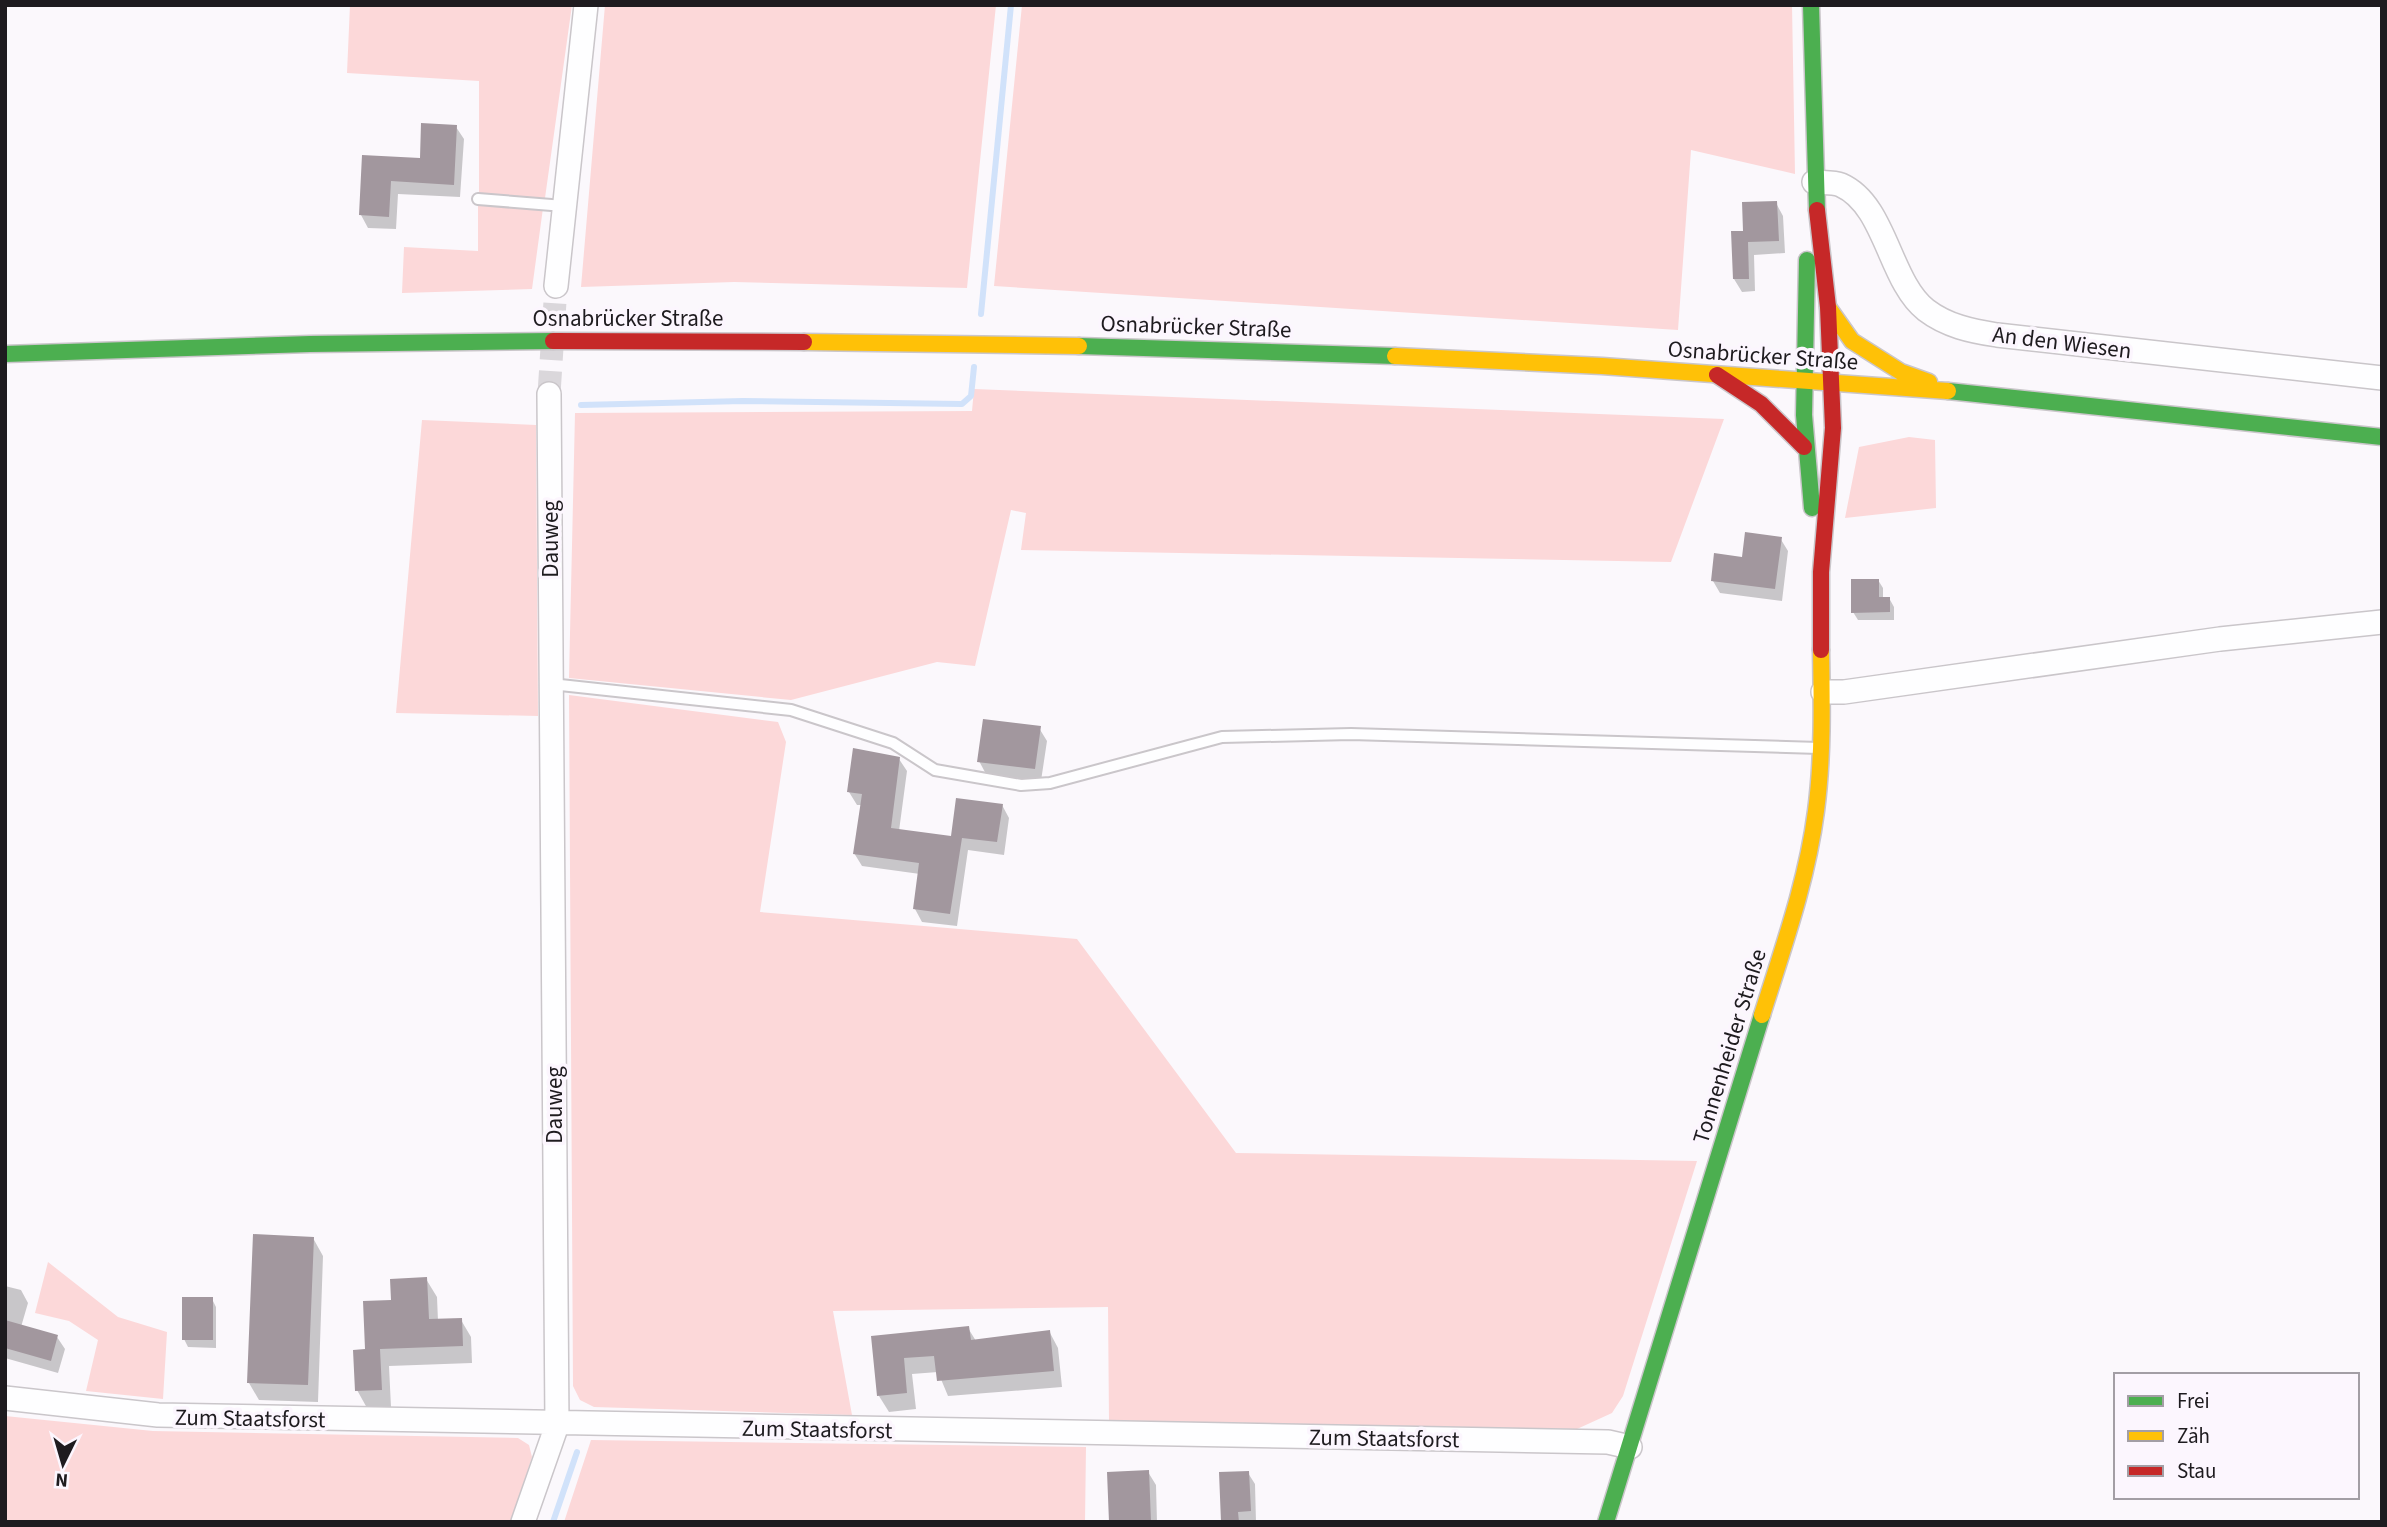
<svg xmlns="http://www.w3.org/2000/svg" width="2387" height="1527" viewBox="0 0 2387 1527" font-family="'Source Sans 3',sans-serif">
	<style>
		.green { fill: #fcd8d9 }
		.shadow { fill: #0003 }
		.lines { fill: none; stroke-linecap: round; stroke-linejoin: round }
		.stream { stroke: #d1e2fa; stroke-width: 6 }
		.building { fill: #a2979e }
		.street-tunnel { stroke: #dad7db; stroke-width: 23; stroke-dasharray: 23 11; stroke-linecap: butt }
		.lane-casing { stroke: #cac6ca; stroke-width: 14 }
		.street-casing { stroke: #cac6ca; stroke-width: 26 }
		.fast-casing { stroke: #cac6ca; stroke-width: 19 }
		.slow-casing { stroke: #cac6ca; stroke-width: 19 }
		.jam-casing { stroke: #cac6ca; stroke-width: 19 }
		.lane { stroke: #fefeff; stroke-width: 10 }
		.street { stroke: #fefeff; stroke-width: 23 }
		.fast { stroke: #4caf50; stroke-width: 16 }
		.slow { stroke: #ffc107; stroke-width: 16 }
		.jam { stroke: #c62828; stroke-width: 16 }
		.labels { text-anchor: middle; stroke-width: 7; stroke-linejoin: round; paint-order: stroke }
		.street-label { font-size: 23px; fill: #1e1b1f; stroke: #fcf6fe }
	</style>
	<rect width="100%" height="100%" fill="#fbf8fc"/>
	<!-- green -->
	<path class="green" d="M 350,5 L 572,5 L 545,198 L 479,194 L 479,81 L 347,73 Z
		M 605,5 L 996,5 L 967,288 L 734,282 L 581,287 Z
		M 1022,5 L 1792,5 L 1795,174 L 1691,150 L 1678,330 L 994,286 Z
		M 478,204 L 543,208 L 532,289 L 402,293 L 404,247 L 478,251 Z
		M 974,389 L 1724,419 L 1671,562 L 1021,550 L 1026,513 L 1011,510 L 975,666 L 937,662 L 791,700 L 569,678 L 575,413 L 972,411 Z
		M 422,420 L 536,425 L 538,716 L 396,713 Z
		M 1909,437 L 1935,440 L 1936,508 L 1845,518 L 1859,447 Z
		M 569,695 L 778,722 L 786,742 L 760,912 L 1077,939 L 1236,1153 L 1697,1161 L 1623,1396 L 1612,1413 L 1577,1429 L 1109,1421 L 1108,1307 L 833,1311 L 852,1415 L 594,1407 L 580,1400 L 573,1386 Z
		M 48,1262 L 118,1317 L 167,1332 L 163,1399 L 86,1391 L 98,1340 L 69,1321 L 35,1313 Z
		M 5,1416 L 153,1431 L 518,1438 L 529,1445 L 532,1457 L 511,1522 L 5,1522 Z
		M 591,1440 L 1086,1447 L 1085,1522 L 564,1522 Z"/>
	<!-- shadow -->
	<path class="shadow" d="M 456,127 L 464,139 L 460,197 L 398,194 L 396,229 L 368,228 L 361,215 L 364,157 L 421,160 Z
		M 1776,203 L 1783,216 L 1785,253 L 1754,255 L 1755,291 L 1742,292 L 1734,279 L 1745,233 Z
		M 1780,538 L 1788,551 L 1782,601 L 1720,593 L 1713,581 Z
		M 1878,580 L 1883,588 L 1883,599 L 1889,598 L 1894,607 L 1894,620 L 1858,620 L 1853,612 Z
		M 1039,728 L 1047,741 L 1041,781 L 986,774 L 979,761 Z
		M 899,759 L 907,771 L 899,831 L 953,838 L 1002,805 L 1009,818 L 1004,855 L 968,850 L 957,926 L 922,922 L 915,909 L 920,874 L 862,866 L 854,853 L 862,805 L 857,805 L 849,792 Z
		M 313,1238 L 323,1256 L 318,1402 L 259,1400 L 249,1383 Z
		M 426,1279 L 437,1297 L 438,1321 L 461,1320 L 471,1337 L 472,1363 L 389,1366 L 391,1407 L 367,1408 L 357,1390 L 367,1351 L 393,1302 Z
		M 5,1286 L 21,1290 L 28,1303 L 21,1327 L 57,1337 L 65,1349 L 58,1373 L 5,1358 Z
		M 212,1299 L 216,1307 L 216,1348 L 188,1347 L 184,1339 Z
		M 968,1328 L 976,1341 L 1049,1331 L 1058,1348 L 1062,1387 L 948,1396 L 938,1372 L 912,1374 L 916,1409 L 889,1412 L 879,1396 L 873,1338 Z
		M 1148,1472 L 1156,1485 L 1157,1522 L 1110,1522 Z
		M 1248,1473 L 1255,1484 L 1256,1522 L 1223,1522 Z"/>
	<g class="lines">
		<!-- stream -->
		<path class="stream" d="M 981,314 L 1011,5
			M 581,405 L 743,401 L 962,404 L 971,396 L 974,367
			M 553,1522 L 577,1452"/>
	</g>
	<!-- building -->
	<path class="building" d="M 421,123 L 457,125 L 454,185 L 391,181 L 389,217 L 359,215 L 362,155 L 420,158 Z
		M 1777,201 L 1779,241 L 1748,242 L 1749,279 L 1733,279 L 1731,231 L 1743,231 L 1742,202 Z
		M 1745,532 L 1782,537 L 1775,589 L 1711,581 L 1714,553 L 1742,557 Z
		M 1851,579 L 1879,579 L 1879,597 L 1890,597 L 1890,612 L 1851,613 Z
		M 983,719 L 1041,726 L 1035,769 L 977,762 Z
		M 853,748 L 900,757 L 891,828 L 951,836 L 956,798 L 1003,804 L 997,842 L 962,838 L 950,914 L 913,909 L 919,863 L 853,854 L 862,794 L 847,792 Z
		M 253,1234 L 314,1237 L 308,1385 L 247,1383 Z
		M 427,1277 L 429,1319 L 462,1318 L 463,1346 L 380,1349 L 382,1390 L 355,1391 L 353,1350 L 365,1349 L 363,1301 L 391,1300 L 390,1279 Z
		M 182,1297 L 213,1297 L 213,1340 L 182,1340 Z
		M 5,1320 L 58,1335 L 51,1361 L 5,1348 Z
		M 969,1326 L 971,1340 L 1050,1330 L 1054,1371 L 937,1381 L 934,1356 L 904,1358 L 907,1393 L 877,1396 L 871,1336 Z
		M 1149,1470 L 1151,1522 L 1109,1522 L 1107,1472 Z
		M 1249,1471 L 1251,1511 L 1238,1512 L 1239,1522 L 1221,1522 L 1219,1472 Z"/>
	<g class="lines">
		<!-- street-tunnel -->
		<path class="street-tunnel" d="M 549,394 L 556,286"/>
		<defs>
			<path id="lane" d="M 478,199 L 564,206
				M 551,684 L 791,710 L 893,743 L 935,770 L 1021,785 L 1050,783 L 1222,737 L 1351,734 L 1819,748"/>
			<path id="street" d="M 1814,182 C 1822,183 1833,182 1841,185 C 1886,205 1889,281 1926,310 C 1947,326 1971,331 1997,335 L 2382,378
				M 556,286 L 586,5
				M 1823,692 L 1844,692 L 2220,639 L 2382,622
				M 5,1398 L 158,1415 L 1608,1442 L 1630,1447
				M 523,1522 L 557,1425 L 549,394"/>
			<path id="fast" d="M 1811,5 L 1817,210
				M 1807,260 L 1804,415 L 1812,508
				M 1079,346 L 1395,356
				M 5,354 L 310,344 L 553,341
				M 1948,391 L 2382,437
				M 1606,1522 L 1762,1015"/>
			<path id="slow" d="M 1828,307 L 1852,341 L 1901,372 L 1929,382
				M 804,342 L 1079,346
				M 1395,356 L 1602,366 L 1948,391
				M 1762,1015 C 1783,948 1807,881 1816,811 C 1823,758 1822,704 1821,650"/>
			<path id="jam" d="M 1817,210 L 1828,307 L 1833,428 L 1821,572 L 1821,650
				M 553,341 L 804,342
				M 1717,375 L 1761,404 L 1804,447"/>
		</defs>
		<!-- lane casing -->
		<use href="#lane" class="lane-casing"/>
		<!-- street casing -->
		<use href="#street" class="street-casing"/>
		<!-- fast casing -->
		<use href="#fast" class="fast-casing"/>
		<!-- slow casing -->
		<use href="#slow" class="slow-casing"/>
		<!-- jam casing -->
		<use href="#jam" class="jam-casing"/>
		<!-- lane -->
		<use href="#lane" class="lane"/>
		<!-- street -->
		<use href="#street" class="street"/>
		<!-- fast -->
		<use href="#fast" class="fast"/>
		<!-- slow -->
		<use href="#slow" class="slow"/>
		<!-- jam -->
		<use href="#jam" class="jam"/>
	</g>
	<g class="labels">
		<!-- street labels -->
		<g class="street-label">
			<text x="628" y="326">Osnabrücker Straße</text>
			<text transform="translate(1196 326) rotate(2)" y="8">Osnabrücker Straße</text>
			<text transform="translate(2062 342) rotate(7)" y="8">An den Wiesen</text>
			<text transform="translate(1763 355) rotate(4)" y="8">Osnabrücker Straße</text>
			<text transform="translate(550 539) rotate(-90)" y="8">Dauweg</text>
			<text transform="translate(1729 1046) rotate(-73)" y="8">Tonnenheider Straße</text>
			<text transform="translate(554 1105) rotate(-90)" y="8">Dauweg</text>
			<text transform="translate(250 1418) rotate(1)" y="8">Zum Staatsforst</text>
			<text transform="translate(817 1429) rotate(1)" y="8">Zum Staatsforst</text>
			<text transform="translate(1384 1438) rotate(1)" y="8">Zum Staatsforst</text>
		</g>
	</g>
	<!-- border -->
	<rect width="2387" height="1527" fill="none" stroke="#1e1b1f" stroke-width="14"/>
	<!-- legend -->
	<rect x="2114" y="1373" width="245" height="126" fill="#fcf6fe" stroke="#a39ea5" stroke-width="2"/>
	<rect x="2128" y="1396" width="35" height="10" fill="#4caf50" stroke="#a39ea5" stroke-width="2"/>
	<text x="2177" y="1408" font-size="21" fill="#1e1b1f">Frei</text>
	<rect x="2128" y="1431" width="35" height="10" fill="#ffc107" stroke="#a39ea5" stroke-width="2"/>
	<text x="2177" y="1443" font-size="21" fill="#1e1b1f">Zäh</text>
	<rect x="2128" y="1466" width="35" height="10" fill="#c62828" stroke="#a39ea5" stroke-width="2"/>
	<text x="2177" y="1478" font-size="21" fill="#1e1b1f">Stau</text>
	<!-- north arrow -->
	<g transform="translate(63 1464) rotate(185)" stroke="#fcf6fe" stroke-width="5" paint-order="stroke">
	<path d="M0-5L12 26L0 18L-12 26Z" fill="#1e1b1f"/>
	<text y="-10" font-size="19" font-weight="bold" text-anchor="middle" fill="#1e1b1f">N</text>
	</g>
</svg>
